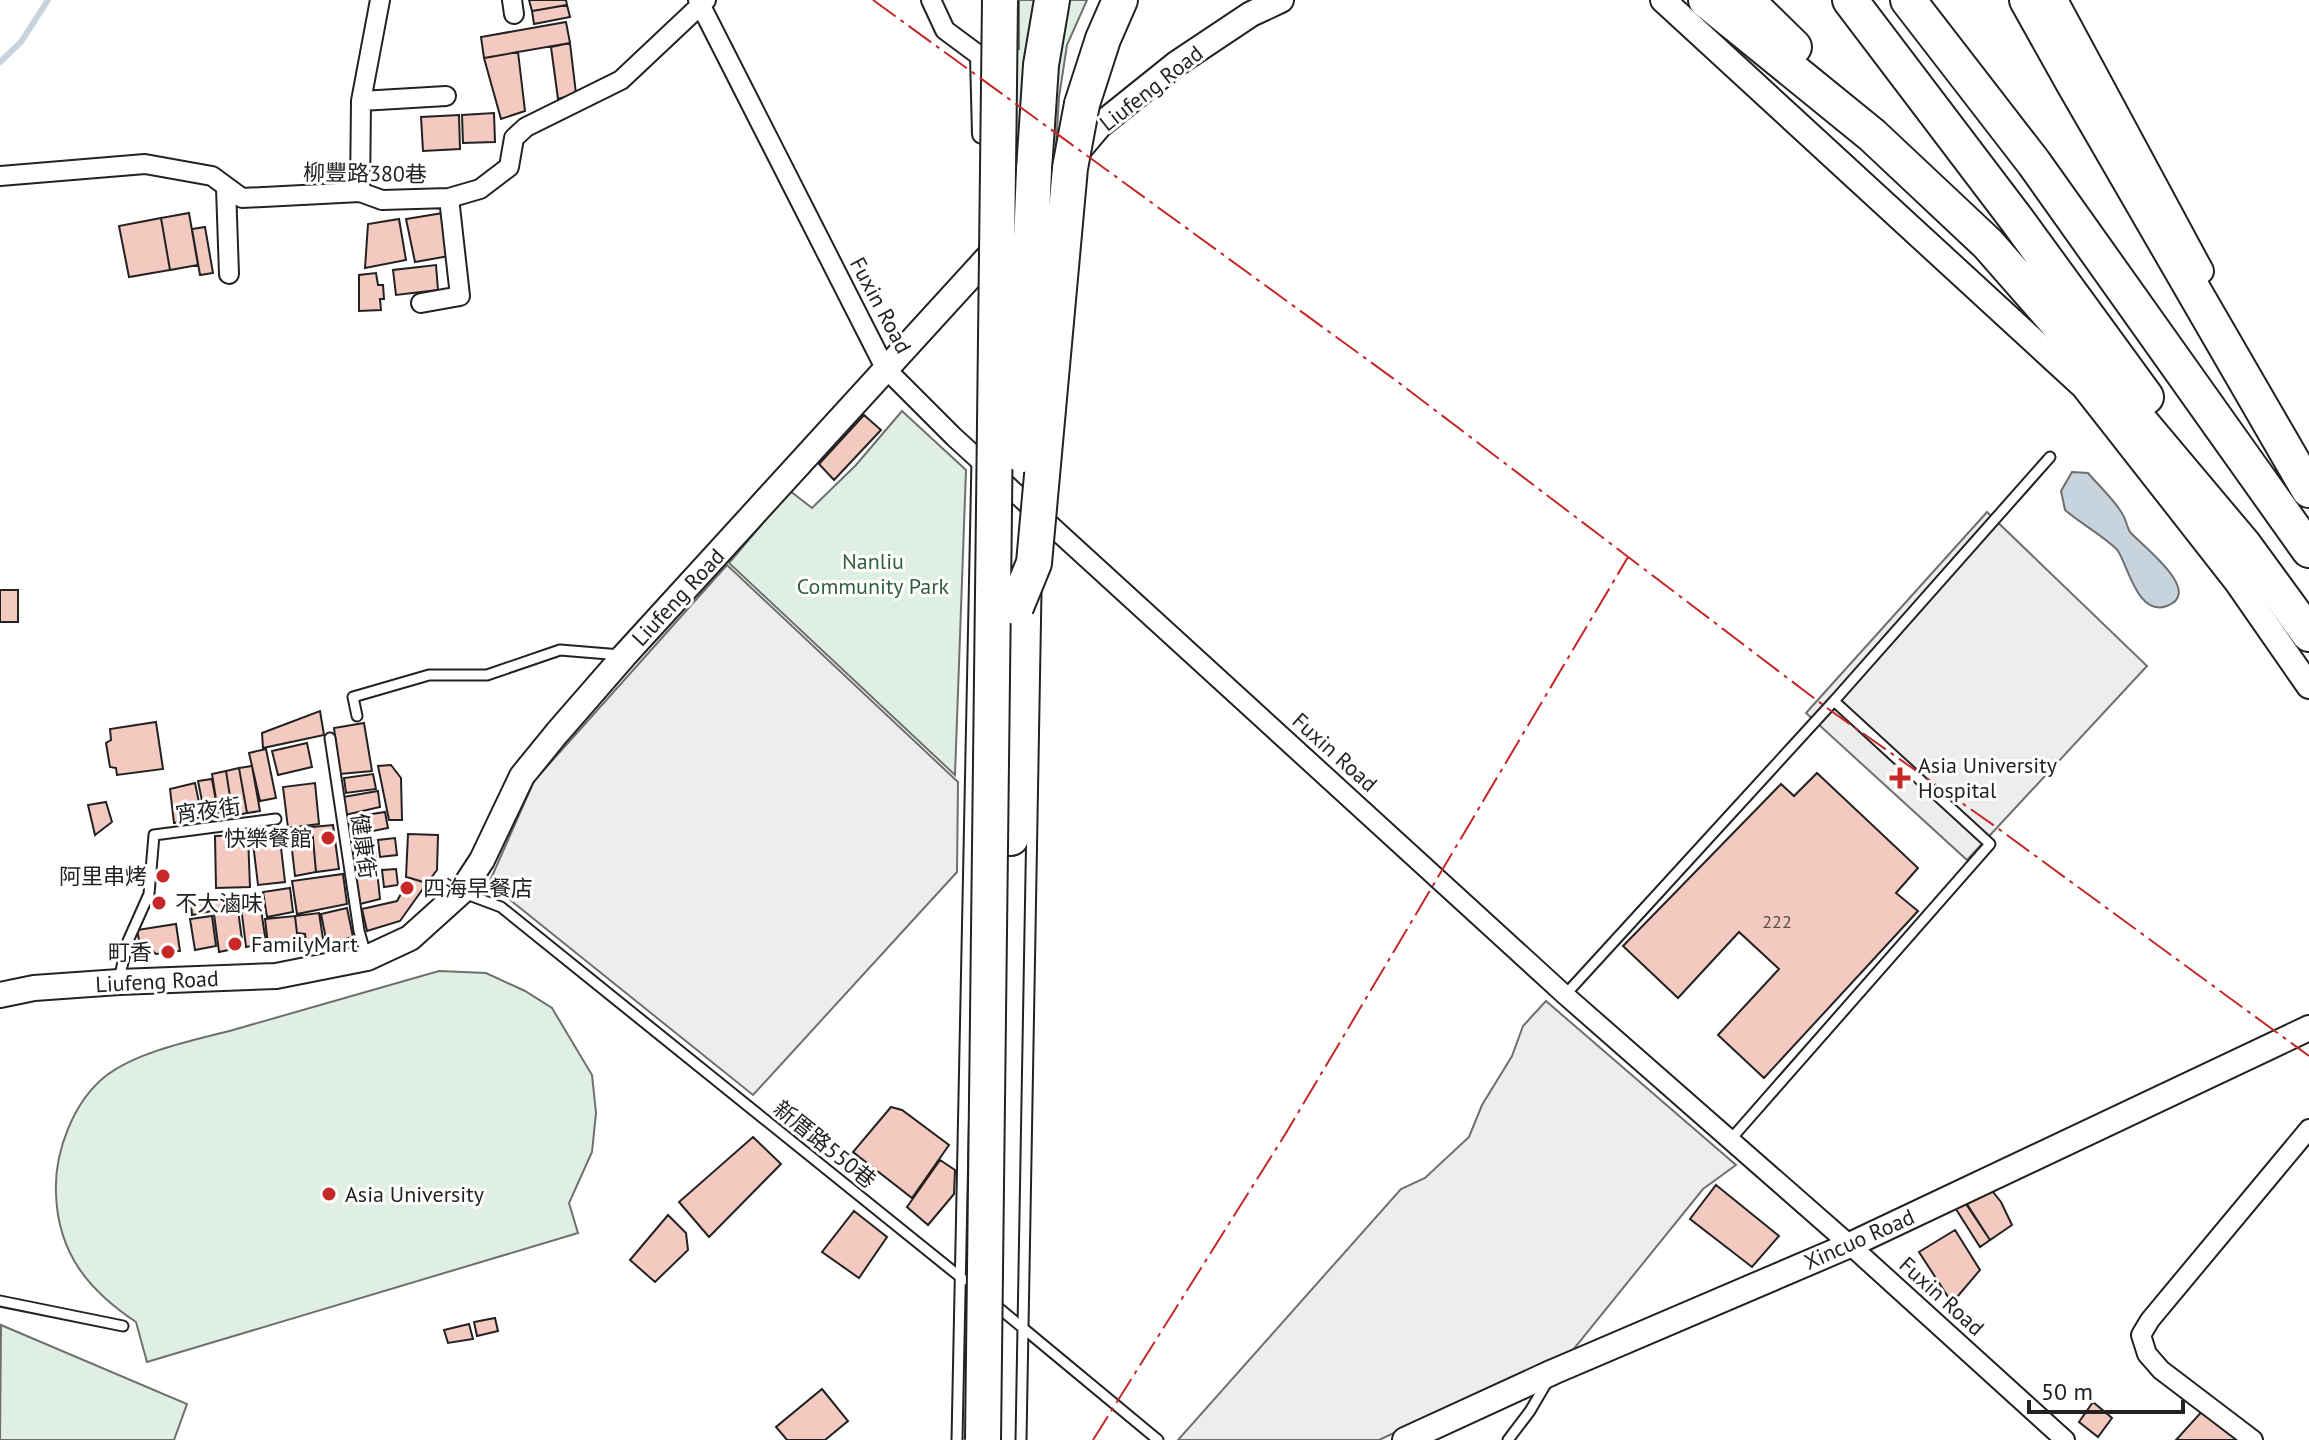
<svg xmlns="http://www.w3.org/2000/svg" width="2309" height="1440" viewBox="0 0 2309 1440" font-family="'PT Sans','Noto Sans TC',sans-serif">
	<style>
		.green { fill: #e0efe3; stroke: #6f6f6f; stroke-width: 2 }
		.parking { fill: #ededed; stroke: #6f6f6f; stroke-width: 2 }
		.water { fill: #c7d3dd; stroke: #6f6f6f; stroke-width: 2 }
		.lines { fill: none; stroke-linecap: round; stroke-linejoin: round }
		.stream { stroke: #c7d3dd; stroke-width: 6 }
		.building { fill: #f3c9c0; stroke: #222; stroke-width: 2 }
		.service-casing { stroke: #222; stroke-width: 13 }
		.minor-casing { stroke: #222; stroke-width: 22 }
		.tertiary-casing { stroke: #222; stroke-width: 28 }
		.motorway-casing { stroke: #222; stroke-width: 38 }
		.service { stroke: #fff; stroke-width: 9 }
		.minor { stroke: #fff; stroke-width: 18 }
		.tertiary { stroke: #fff; stroke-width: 24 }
		.motorway { stroke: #fff; stroke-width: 34 }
		.motorway-bridge-casing { stroke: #222; stroke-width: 38; stroke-linecap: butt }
		.motorway-bridge { stroke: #fff; stroke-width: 34 }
		.power { stroke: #c62828; stroke-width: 2; stroke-dasharray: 28 6 4 6; stroke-linecap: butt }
		.poi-dot { fill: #c62828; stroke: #fff; stroke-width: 3 }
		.labels { text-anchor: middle; stroke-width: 6; stroke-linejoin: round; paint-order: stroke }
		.number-label { font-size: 18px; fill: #564c4a }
		.street-label { font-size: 22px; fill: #222; stroke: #fff }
		.park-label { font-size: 22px; fill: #2f5e38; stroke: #fff }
		.poi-label { font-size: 22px; fill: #222; stroke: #fff; text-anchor: start }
	</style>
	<rect width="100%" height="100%" fill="#fff"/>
	<!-- green -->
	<path class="green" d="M 1019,0 L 1087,0 L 1067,45 L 1059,97 L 1055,163 L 991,221 L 989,51 L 1019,49 Z
		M 902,411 L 966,470 L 955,775 L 729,563 L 790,491 L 812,508 L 856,465 Z
		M 439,971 L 486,973 L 525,991 L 552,1008 L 592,1075 L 596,1113 L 592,1152 L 569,1203 L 578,1233 L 147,1362 L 136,1322 C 88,1290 58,1253 56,1194 C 54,1153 73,1101 107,1075 C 139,1051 195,1040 233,1030 C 302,1010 370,991 439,971 Z
		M 1,1325 L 187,1404 L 174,1440 L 0,1440 Z"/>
	<!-- parking -->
	<path class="parking" d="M 1987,512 L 2147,666 L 1967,860 L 1806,713 Z
		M 727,565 L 958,782 L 957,872 L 753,1095 L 489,883 L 534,781 Z
		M 1546,1001 L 1736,1165 L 1703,1189 L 1573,1350 L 1379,1440 L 1178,1440 L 1401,1189 L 1425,1178 L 1469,1137 L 1482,1105 L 1512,1056 L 1523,1026 Z"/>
	<!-- water -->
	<path class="water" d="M 2072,472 L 2088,473 C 2099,486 2115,500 2123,515 C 2126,520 2127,527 2130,532 C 2140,544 2205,592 2167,606 C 2138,617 2128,566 2118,551 C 2111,541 2077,521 2065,510 L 2061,491 Z"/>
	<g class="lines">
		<!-- stream -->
		<path class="stream" d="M 0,62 L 21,42 L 48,0"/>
	</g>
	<!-- building -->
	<path class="building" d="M 529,0 L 566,0 L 567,5 L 532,11 Z
		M 567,5 L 570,17 L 534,24 L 532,11 Z
		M 566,22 L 570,43 L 484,58 L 481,37 Z
		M 570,43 L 576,94 L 558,99 L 551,47 Z
		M 518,52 L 525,111 L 501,119 L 484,58 Z
		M 494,113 L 495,142 L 463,143 L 462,115 Z
		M 459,115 L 460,149 L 423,151 L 421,117 Z
		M 189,213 L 198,265 L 170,270 L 161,218 Z
		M 443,213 L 449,256 L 415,262 L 406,219 Z
		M 161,218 L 170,270 L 129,277 L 119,226 Z
		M 399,219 L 406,260 L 365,268 L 368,224 Z
		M 205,227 L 213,273 L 200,275 L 192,229 Z
		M 436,265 L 438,290 L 396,295 L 393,270 Z
		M 376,273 L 378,285 L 383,285 L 384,299 L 380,299 L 381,310 L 359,311 L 359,275 Z
		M 864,415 L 881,430 L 834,480 L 819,464 Z
		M 0,590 L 18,590 L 18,622 L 0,622 Z
		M 320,711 L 324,735 L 263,748 L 262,733 Z
		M 156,722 L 163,769 L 117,775 L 116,768 L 110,767 L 106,743 L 111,740 L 110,729 Z
		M 364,723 L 372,771 L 340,774 L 334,728 Z
		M 307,743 L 312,767 L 278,775 L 272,751 Z
		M 266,749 L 276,798 L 260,801 L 249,753 Z
		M 391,765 L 401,778 L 402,820 L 389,820 L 378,766 Z
		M 252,766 L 260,811 L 247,813 L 239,768 Z
		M 239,768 L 247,813 L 233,816 L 226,771 Z
		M 226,771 L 233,816 L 219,818 L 212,774 Z
		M 1817,773 L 1918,868 L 1896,893 L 1918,911 L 1764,1078 L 1718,1035 L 1779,969 L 1739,932 L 1678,998 L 1623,946 L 1781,784 L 1794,796 Z
		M 373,774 L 376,789 L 346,793 L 344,778 Z
		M 212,779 L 219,818 L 206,821 L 198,781 Z
		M 195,783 L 202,817 L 174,823 L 170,789 Z
		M 315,783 L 319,824 L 288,828 L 283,787 Z
		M 378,791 L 380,807 L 345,815 L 343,797 Z
		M 106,802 L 112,822 L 95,835 L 88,805 Z
		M 385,812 L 388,828 L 348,836 L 346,818 Z
		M 333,825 L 339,869 L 316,872 L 312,827 Z
		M 312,827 L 316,872 L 295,876 L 290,832 Z
		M 408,834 L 438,835 L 437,870 L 427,883 L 406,877 Z
		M 248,835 L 250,887 L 216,888 L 215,836 Z
		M 395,838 L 397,855 L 380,857 L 378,840 Z
		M 280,839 L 285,882 L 258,885 L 253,843 Z
		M 374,840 L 380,899 L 360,904 L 351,842 Z
		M 396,869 L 398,885 L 384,887 L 382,870 Z
		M 343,874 L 347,904 L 297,914 L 292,881 Z
		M 410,878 L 427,883 L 400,921 L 367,931 L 362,909 L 397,901 Z
		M 290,888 L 293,912 L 267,917 L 263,892 Z
		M 234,894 L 236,906 L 192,915 L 191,902 Z
		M 259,896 L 266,943 L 246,947 L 240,898 Z
		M 347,908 L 353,937 L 327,944 L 321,914 Z
		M 238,910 L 243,947 L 219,952 L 214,914 Z
		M 319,913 L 324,945 L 307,949 L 305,934 L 297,933 L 295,916 Z
		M 212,916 L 216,946 L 195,950 L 190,919 Z
		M 295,916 L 297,933 L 305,934 L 307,949 L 269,953 L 265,919 Z
		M 176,924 L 180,951 L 156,954 L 139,940 L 137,930 Z
		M 891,1107 L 902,1110 L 949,1145 L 912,1198 L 853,1152 Z
		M 753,1137 L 781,1164 L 709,1237 L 679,1202 Z
		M 940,1160 L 955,1170 L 954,1194 L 928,1225 L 907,1207 Z
		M 1716,1185 L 1779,1236 L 1752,1267 L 1690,1219 Z
		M 1989,1187 L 2001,1202 L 2012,1225 L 1990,1240 L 1965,1201 Z
		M 1964,1201 L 1990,1240 L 1980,1247 L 1954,1206 Z
		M 854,1211 L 887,1237 L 859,1278 L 822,1252 Z
		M 668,1215 L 686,1233 L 688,1250 L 655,1282 L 630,1260 Z
		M 1955,1230 L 1980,1270 L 1952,1303 L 1919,1252 Z
		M 495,1318 L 498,1331 L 477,1336 L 474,1322 Z
		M 469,1324 L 473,1339 L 448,1343 L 444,1330 Z
		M 822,1389 L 848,1421 L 825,1440 L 787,1440 L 776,1427 Z
		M 2093,1402 L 2112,1418 L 2098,1437 L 2079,1422 Z
		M 2205,1408 L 2249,1440 L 2176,1440 Z"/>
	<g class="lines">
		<defs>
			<path id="service" d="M 1834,701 L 2050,457
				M 357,716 L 353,697 L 429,675 L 487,675 L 560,650 L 621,655
				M 330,738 L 359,931 L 366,955
				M 461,892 L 501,907 L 964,1280
				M 119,979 L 128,941 L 149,894 L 154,835 L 276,819
				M 1565,995 L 1834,701 L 1990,844 L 1731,1139
				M 0,1301 L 123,1326
				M 994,1304 L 1158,1440
				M 957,1440 L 977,459
				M 1021,1440 L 1036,592
				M 1508,1440 L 1530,1411 L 1547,1382"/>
			<path id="minor" d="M 512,0 L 514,14
				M 698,0 L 885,368 L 954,437 L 1565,995 L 1850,1245 L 2065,1440
				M 931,0 L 945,30 L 980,56 L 982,134
				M 361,101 L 446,96
				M 0,176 L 145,164 L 212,176 L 242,198 L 360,192 L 382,200 L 449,198 L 480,189 L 509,167 L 514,138 L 526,127 L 621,80 L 706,0
				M 226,188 L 229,274
				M 360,192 L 361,101 L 380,0
				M 421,303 L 460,296 L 449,198
				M 2253,1440 L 2161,1370 L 2147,1354 L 2141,1335 L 2150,1320 L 2309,1129"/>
			<path id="tertiary" d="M 1663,0 L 2084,387 L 2236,581 L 2309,686
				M 2055,0 L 2201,271
				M 1030,208 L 1100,125 L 1176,64 L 1251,14 L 1281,0
				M 0,995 L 34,988 L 119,982 L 276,976 L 367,958 L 410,938 L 461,892 L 482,860 L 522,776 L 557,733 L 624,656 L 1001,243
				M 1405,1440 L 1553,1372 L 1850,1245 L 2309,1028"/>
			<path id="motorway" d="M 1706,0 L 1872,135 L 1988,244 L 2059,325 L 2244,545 L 2309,634
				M 1746,0 L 1794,47
				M 1850,0 L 2017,220 L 2146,397
				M 1908,0 L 2034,163 L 2309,550
				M 2027,0 L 2074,84 L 2309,490
				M 1082,104 L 1103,39 L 1120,0
				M 1034,170 L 1041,65 L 1052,0
				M 1011,838 L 1016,607"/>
		</defs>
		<!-- service casing -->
		<use href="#service" class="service-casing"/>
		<!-- minor casing -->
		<use href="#minor" class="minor-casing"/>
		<!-- tertiary casing -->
		<use href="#tertiary" class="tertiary-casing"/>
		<!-- motorway casing -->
		<use href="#motorway" class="motorway-casing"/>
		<!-- service -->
		<use href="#service" class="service"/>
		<!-- minor -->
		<use href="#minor" class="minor"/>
		<!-- tertiary -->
		<use href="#tertiary" class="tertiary"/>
		<!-- motorway -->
		<use href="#motorway" class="motorway"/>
		<defs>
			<path id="motorway-bridge" d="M 1022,455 L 1034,170
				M 1016,607 L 1034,563 L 1070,168 L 1082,104
				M 983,1440 L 1000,0"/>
		</defs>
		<!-- motorway-bridge casing -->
		<use href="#motorway-bridge" class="motorway-bridge-casing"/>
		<!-- motorway-bridge -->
		<use href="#motorway-bridge" class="motorway-bridge"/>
		<!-- power -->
		<path class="power" d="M 873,0 L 1394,379 L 1827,708 L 1996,827 L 2309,1056
			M 1093,1440 L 1286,1133 L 1628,557"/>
	</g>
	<!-- markers -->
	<g class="poi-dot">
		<path d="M1896 766h8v8h8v8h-8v8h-8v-8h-8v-8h8z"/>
		<circle cx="328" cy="838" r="8"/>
		<circle cx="163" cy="876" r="8"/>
		<circle cx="407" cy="888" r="8"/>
		<circle cx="159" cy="903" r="8"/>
		<circle cx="235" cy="944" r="8"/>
		<circle cx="168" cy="952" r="8"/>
		<circle cx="329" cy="1194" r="8"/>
	</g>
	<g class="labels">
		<!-- number labels -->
		<g class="number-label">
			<text x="1777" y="928">222</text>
		</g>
		<!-- street labels -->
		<g class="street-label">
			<text transform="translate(1151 88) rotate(-38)" y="8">Liufeng Road</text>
			<text transform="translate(365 173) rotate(1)" y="8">柳豐路380巷</text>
			<text transform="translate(881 305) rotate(62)" y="8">Fuxin Road</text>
			<text transform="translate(678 597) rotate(-47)" y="8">Liufeng Road</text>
			<text transform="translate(1335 752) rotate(42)" y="8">Fuxin Road</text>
			<text transform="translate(208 810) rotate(-8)" y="8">宵夜街</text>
			<text transform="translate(364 846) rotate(82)" y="8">健康街</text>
			<text transform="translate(157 981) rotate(-3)" y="8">Liufeng Road</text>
			<text transform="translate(825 1144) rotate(39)" y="8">新厝路550巷</text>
			<text transform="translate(1859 1239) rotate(-24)" y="8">Xincuo Road</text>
			<text transform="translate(1942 1296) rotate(42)" y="8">Fuxin Road</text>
		</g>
		<!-- park labels -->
		<g class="park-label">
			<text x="873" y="569">Nanliu<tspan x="873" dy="25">Community Park</tspan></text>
		</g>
		<!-- poi labels -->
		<g class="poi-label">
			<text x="1918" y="773">Asia University<tspan x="1918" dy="25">Hospital</tspan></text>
			<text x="312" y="846" text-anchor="end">快樂餐館</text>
			<text x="147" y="884" text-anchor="end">阿里串烤</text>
			<text x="423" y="896">四海早餐店</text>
			<text x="175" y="911">不大滷味</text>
			<text x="251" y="952">FamilyMart</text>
			<text x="152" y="960" text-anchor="end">町香</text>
			<text x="345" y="1202">Asia University</text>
		</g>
	</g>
	<!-- scale -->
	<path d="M2029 1400v12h154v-12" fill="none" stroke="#222222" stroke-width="4"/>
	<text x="2041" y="1400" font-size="24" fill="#222222" stroke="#ffffff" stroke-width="6" paint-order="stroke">50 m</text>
</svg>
